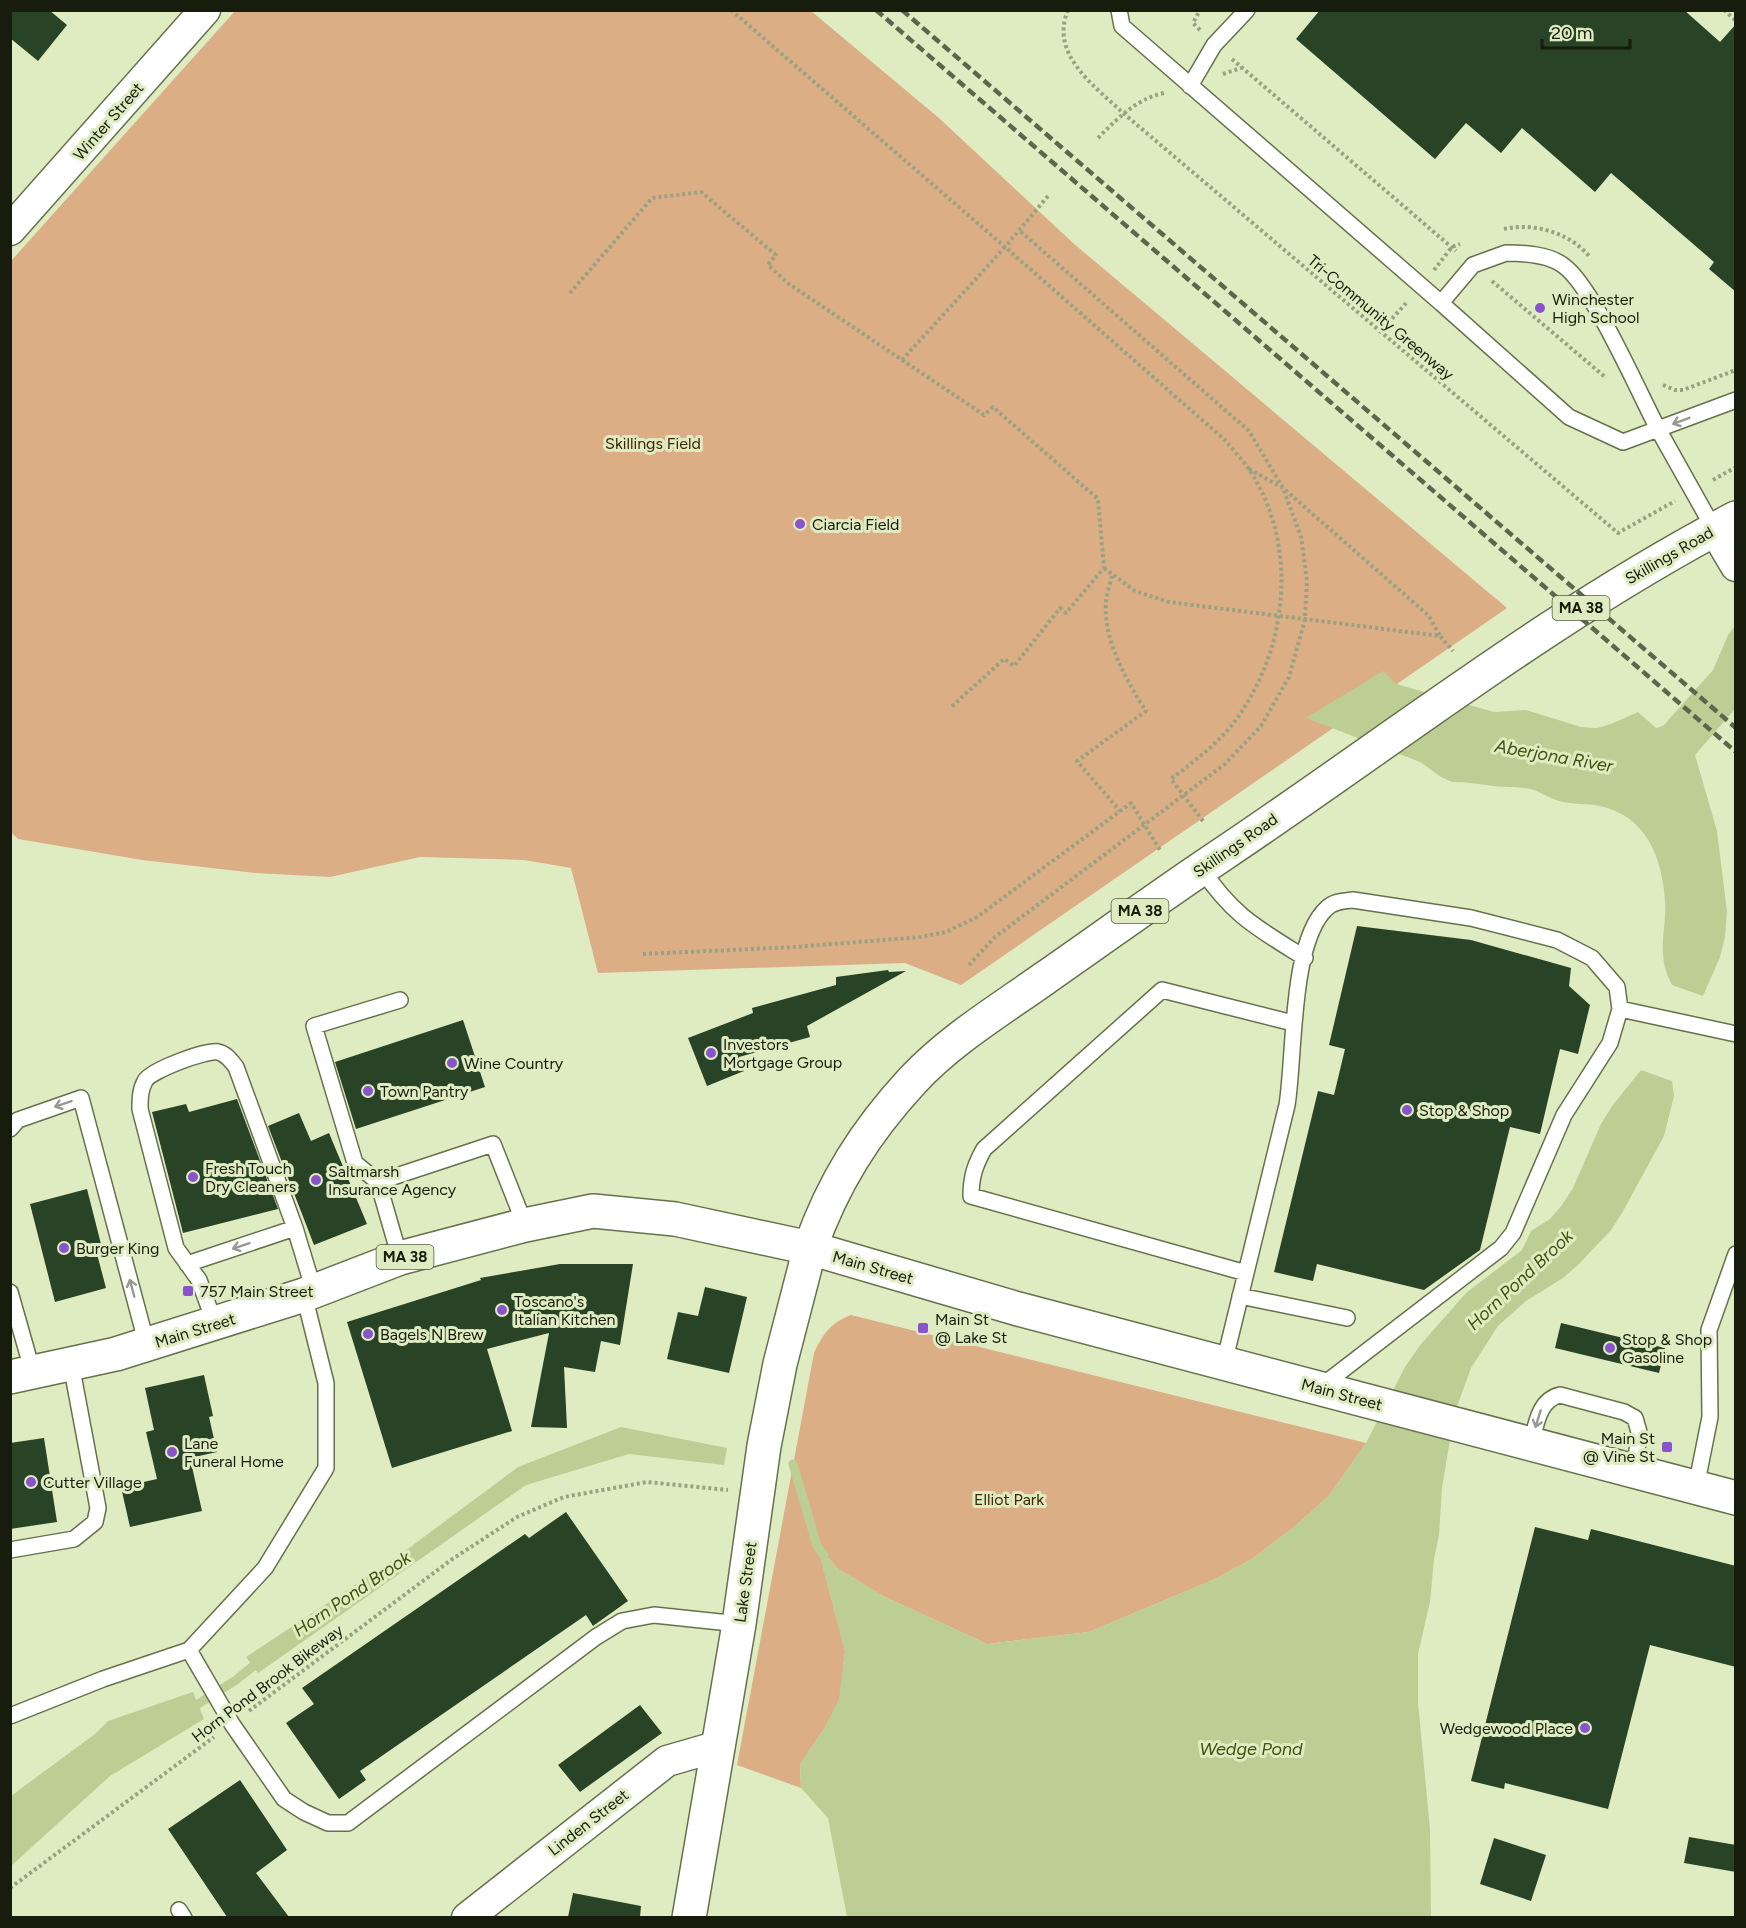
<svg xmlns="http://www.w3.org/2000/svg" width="1746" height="1928" viewBox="0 0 1746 1928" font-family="Figtree,sans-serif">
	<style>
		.green { fill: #dcae86 }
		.water { fill: #bcce93 }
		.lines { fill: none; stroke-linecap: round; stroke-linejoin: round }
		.stream { stroke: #bcce93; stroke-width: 9 }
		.building { fill: #294326 }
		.lane-casing { stroke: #66714c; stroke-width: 18 }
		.street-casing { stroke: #66714c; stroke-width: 33 }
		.secondary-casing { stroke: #66714c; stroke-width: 36 }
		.primary-casing { stroke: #66714c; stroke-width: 36 }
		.path { stroke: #98a281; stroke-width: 4; stroke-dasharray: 3 3; stroke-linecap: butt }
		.lane { stroke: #fff; stroke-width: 15 }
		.street { stroke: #fff; stroke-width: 30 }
		.secondary { stroke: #fff; stroke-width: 33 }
		.primary { stroke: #fff; stroke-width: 33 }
		.rail { stroke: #5d654c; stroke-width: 4.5; stroke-dasharray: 9 4.5; stroke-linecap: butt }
		.oneway { stroke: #979992 }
		.poi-dot { fill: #8953ca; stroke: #dfecc2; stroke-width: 2 }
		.labels { text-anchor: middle; stroke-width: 6; stroke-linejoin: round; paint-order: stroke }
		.shield { fill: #dfecc2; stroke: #535a43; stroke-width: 1.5 }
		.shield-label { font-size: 15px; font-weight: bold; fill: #171c0c }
		.street-label { font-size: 16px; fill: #171c0c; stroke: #dfecc2 }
		.poi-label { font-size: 16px; fill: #171c0c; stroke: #dfecc2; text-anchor: start }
		.park-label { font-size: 16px; fill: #452401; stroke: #dfecc2 }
		.water-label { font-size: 18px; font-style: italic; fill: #42510f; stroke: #dfecc2 }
	</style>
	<rect width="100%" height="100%" fill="#dfecc2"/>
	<!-- green -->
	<path class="green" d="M 235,11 L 811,11 L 939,118 L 1073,243 L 1507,608 L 961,985 L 905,963 L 598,973 L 571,868 L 524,860 L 420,857 L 330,877 L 255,873 L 142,860 L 18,839 L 11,832 L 11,261 Z
		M 851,1315 L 1366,1443 L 1329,1496 L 1294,1527 L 1252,1559 L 1213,1580 L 1089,1632 L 987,1644 L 883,1596 L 838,1569 L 818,1547 L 845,1651 L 840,1699 L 824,1729 L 800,1764 L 801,1788 L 737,1765 L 814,1353 C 823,1334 830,1323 851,1315 Z"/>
	<!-- water -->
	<path class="water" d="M 1735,626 L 1735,709 L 1695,755 L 1717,831 L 1727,911 L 1725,937 L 1720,957 L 1703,996 L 1672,985 C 1655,953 1667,933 1665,900 C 1662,857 1646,816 1600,806 C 1587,803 1573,805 1559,801 C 1549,798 1540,791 1530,789 C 1517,786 1505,788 1493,786 C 1479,784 1466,782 1452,782 L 1441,777 L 1420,762 L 1306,718 L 1383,671 L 1396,684 L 1494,712 L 1526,710 L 1581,727 L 1597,728 L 1611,724 L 1638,712 L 1656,728 L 1663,726 L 1713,670 L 1728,635 Z
		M 1641,1070 L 1672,1081 L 1674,1096 L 1664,1136 L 1622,1213 L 1611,1230 L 1578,1265 L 1563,1278 L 1526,1301 L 1498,1326 L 1471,1368 L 1454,1415 L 1442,1488 L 1439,1535 L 1434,1559 L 1430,1602 L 1418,1654 L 1418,1702 L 1430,1829 L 1431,1917 L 847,1917 L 828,1818 L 801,1788 L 800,1764 L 824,1729 L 839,1699 L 845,1651 L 817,1546 L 838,1569 L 883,1596 L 987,1644 L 1089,1632 L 1213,1580 L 1252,1559 L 1294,1527 L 1329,1496 L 1366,1443 L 1405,1367 L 1421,1344 L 1466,1293 L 1522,1250 L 1531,1231 L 1550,1219 L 1562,1205 L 1573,1188 L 1601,1124 L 1612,1106 Z
		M 621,1427 L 727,1448 L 724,1465 L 629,1454 L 526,1485 L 258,1673 L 246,1657 L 397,1557 L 518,1467 Z
		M 193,1692 L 204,1719 L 110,1776 L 11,1866 L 11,1796 L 95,1734 L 108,1721 Z"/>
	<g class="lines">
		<!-- stream -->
		<path class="stream" d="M 793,1464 L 817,1546 L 824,1555
			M 187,1711 L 236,1680 L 262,1659"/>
	</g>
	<!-- building -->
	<path class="building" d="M 10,10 L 49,10 L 67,25 L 38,61 L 10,38 Z
		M 1320,10 L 1684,10 L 1720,42 L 1736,24 L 1736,292 L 1709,269 L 1714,262 L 1611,173 L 1595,192 L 1522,128 L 1501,153 L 1466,123 L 1435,159 L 1296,39 Z
		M 1357,926 L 1471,940 L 1571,968 L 1569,986 L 1590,1005 L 1578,1054 L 1560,1049 L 1540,1134 L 1510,1127 L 1480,1250 L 1424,1290 L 1317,1264 L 1313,1281 L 1274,1272 L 1318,1091 L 1334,1095 L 1345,1049 L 1329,1045 Z
		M 888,970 L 889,972 L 906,971 L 807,1026 L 810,1037 L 739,1057 L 744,1071 L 707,1086 L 688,1038 L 753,1013 L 752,1008 L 836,985 L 836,977 Z
		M 463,1020 L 485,1087 L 356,1129 L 335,1062 Z
		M 237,1099 L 278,1209 L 183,1233 L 152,1112 L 186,1104 L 189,1112 Z
		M 299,1113 L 311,1141 L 329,1133 L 367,1224 L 314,1245 L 268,1126 Z
		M 87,1189 L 103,1252 L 97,1254 L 106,1288 L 55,1302 L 30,1204 Z
		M 560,1264 L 633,1264 L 620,1345 L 601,1341 L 595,1372 L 564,1367 L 567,1428 L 531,1427 L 549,1333 L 487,1349 L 512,1431 L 392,1468 L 347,1322 L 481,1280 L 480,1278 Z
		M 705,1287 L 747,1297 L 729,1373 L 667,1359 L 678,1312 L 698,1316 Z
		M 1561,1323 L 1665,1348 L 1659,1373 L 1555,1348 Z
		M 204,1375 L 213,1416 L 209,1417 L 217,1452 L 190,1458 L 202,1511 L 130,1527 L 121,1487 L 157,1479 L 146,1432 L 154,1430 L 145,1388 Z
		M 44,1438 L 57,1522 L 10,1529 L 10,1443 Z
		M 566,1512 L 628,1601 L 593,1626 L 586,1615 L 360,1771 L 366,1780 L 339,1799 L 286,1723 L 314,1704 L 302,1688 L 525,1534 L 529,1538 Z
		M 1535,1527 L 1588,1540 L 1591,1529 L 1736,1566 L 1736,1667 L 1650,1645 L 1608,1809 L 1505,1783 L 1504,1789 L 1471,1781 Z
		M 640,1705 L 662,1733 L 580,1792 L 558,1765 Z
		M 240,1780 L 287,1850 L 256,1873 L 289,1917 L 227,1917 L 168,1829 Z
		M 1689,1837 L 1736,1845 L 1736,1872 L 1684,1863 Z
		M 1494,1838 L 1546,1855 L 1531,1901 L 1480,1884 Z
		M 573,1893 L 641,1906 L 640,1917 L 568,1917 Z"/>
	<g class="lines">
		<defs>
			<path id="lane" d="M 1119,10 L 1122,26 L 1441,303
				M 1190,86 L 1214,45 L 1247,10
				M 1506,253 C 1524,253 1549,254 1564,266 C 1593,287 1639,393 1658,429 L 1623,442 L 1569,417 L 1441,303 L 1473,265 Z
				M 1714,529 L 1658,429 L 1736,400
				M 1201,868 C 1233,916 1257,928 1305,958
				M 400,1000 L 314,1026 L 355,1163 L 378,1182 L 493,1144 L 525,1225
				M 1620,1009 L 1736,1034
				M 10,1129 L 18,1120 L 81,1098 L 147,1345
				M 378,1182 L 400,1258
				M 187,1264 L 295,1228
				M 1246,1273 L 971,1196 C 971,1177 975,1165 984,1149 L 1162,990 L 1293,1023
				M 10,1292 L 33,1373
				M 1240,1296 L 1347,1318
				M 215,1324 L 199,1280 L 176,1248 L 140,1109 C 140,1099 140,1090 145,1081 C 151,1070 206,1050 218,1052 C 227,1054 231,1061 236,1067 L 295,1228 L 314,1291
				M 1224,1363 L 1287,1105 C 1295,1057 1290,941 1327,908 C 1334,901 1344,901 1353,900 L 1471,918 L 1557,940 L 1592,958 L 1617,987 L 1620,1009 L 1610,1043 L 1564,1115 L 1513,1233 L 1501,1248 L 1319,1388
				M 1531,1444 C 1536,1426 1538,1400 1560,1395 L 1624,1412 L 1635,1418 L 1639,1432 L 1635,1470
				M 1696,1487 L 1710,1417 L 1709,1330 L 1736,1254
				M 10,1550 L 74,1539 L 95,1522 L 98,1508 L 71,1364
				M 189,1650 L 232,1724 L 284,1799 L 304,1812 L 328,1823 L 348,1823 L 596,1637 L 622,1621 L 654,1615 L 739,1624
				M 10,1716 L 103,1679 L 189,1650 L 265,1568 L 326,1468 L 326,1383 L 304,1295
				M 179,1910 L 184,1918"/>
			<path id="street" d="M 10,230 L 205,10
				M 1714,529 L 1736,566
				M 467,1918 L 667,1761 L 719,1746"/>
			<path id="secondary" d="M 689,1918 L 739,1624 L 764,1446 L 780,1364 L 810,1248"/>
			<path id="primary" d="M 810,1248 C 833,1183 865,1132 912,1081 C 950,1040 1000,1010 1045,978 C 1104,937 1163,894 1223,854 C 1393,740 1554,613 1736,518
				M 10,1377 L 116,1354 L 304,1295 L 400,1258 L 525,1225 L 593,1211 L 675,1219 L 810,1248 L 1018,1309 L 1736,1498"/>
		</defs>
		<!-- lane casing -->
		<use href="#lane" class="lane-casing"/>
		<!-- street casing -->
		<use href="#street" class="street-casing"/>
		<!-- secondary casing -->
		<use href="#secondary" class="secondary-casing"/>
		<!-- primary casing -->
		<use href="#primary" class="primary-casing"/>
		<!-- path -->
		<path class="path" d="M 731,10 L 1005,247 L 1048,196
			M 1068,10 C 1049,55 1095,86 1123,113 L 1618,533 L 1675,501
			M 1724,10 L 1736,21
			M 1200,30 L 1193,23 L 1200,10
			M 1232,59 L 1456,251
			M 1223,74 L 1241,68
			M 1098,138 C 1118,118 1136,99 1164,93
			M 1504,229 C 1533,222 1570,233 1589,256
			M 1434,270 L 1452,247 L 1460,244
			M 1492,281 L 1605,377
			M 570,293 L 652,198 L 701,192 L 776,255 L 768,265 L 789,284 L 984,415 L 993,407 L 1098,499 L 1104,568 L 1066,613 L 1060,608 L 1014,666 L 1004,659 L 951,707
			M 1380,332 L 1408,301
			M 902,360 L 1005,247 L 1225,440 C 1232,449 1241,458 1248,468 C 1300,544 1288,650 1235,721 C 1218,744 1193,762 1171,779 L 1203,821
			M 1663,385 L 1675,390 L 1683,390 L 1736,370
			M 1249,469 L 1283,488 L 1429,616 L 1440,636
			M 1713,480 L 1736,467
			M 1104,568 L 1135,591 L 1169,602 L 1440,636 L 1453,651
			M 1112,576 C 1110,584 1106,594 1106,603 C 1103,639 1127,682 1146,711 L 1077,761 L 1120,811
			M 643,954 L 795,947 L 921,937 L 946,932 L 977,917 L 1131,803 L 1160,850
			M 969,965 L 995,937 L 1225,764 L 1261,726 L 1289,677 L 1305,619 L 1307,581 L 1301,537 L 1283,488 L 1249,431 L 1020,231
			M 249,1711 L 451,1560 L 517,1517 L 564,1497 L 647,1482 L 728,1490
			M 10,1888 L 214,1737"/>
		<!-- lane -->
		<use href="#lane" class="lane"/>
		<!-- street -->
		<use href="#street" class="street"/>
		<!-- secondary -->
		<use href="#secondary" class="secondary"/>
		<!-- primary -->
		<use href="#primary" class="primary"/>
		<!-- rail -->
		<path class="rail" d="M 876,10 L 1736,752
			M 902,10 L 1736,728"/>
	</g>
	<!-- one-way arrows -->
	<defs><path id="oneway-shaft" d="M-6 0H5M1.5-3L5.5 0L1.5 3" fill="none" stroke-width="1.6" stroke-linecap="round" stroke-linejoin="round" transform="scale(1.5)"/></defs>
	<g class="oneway">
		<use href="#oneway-shaft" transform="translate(1681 421) rotate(159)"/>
		<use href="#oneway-shaft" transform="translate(63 1104) rotate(161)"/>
		<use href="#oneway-shaft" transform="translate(241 1246) rotate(162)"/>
		<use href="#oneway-shaft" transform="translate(132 1288) rotate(-105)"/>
		<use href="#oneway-shaft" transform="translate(1538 1419) rotate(107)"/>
	</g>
	<!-- markers -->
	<g class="poi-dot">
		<circle cx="1540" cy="308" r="6"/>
		<circle cx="800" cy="524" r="6"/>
		<circle cx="711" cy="1053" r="6"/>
		<circle cx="452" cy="1063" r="6"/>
		<circle cx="368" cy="1091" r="6"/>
		<circle cx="1407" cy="1110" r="6"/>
		<circle cx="193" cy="1177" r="6"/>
		<circle cx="316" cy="1180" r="6"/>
		<circle cx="64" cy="1248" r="6"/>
		<rect x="182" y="1285" width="12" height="12" rx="3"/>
		<circle cx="502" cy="1310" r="6"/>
		<rect x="917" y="1322" width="12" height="12" rx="3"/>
		<circle cx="368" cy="1334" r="6"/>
		<circle cx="1610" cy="1348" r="6"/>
		<rect x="1661" y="1441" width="12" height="12" rx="3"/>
		<circle cx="172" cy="1452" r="6"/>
		<circle cx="31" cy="1482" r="6"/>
		<circle cx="1585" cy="1728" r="6"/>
	</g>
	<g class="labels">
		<!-- shield labels -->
		<g class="shield">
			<rect x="1552.5" y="596" width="57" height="24" rx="4.5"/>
			<rect x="1111.5" y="899" width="57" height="24" rx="4.5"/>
			<rect x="376.5" y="1245" width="57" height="24" rx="4.5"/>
		</g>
		<g class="shield-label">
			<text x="1581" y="613">MA 38</text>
			<text x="1140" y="916">MA 38</text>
			<text x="405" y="1262">MA 38</text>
		</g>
		<!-- street labels -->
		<g class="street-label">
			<text transform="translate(108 121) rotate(-49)" y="6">Winter Street</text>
			<text transform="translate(1381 317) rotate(40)" y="6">Tri-Community Greenway</text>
			<text transform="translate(1669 555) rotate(-30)" y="6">Skillings Road</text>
			<text transform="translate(1235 845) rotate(-35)" y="6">Skillings Road</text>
			<text transform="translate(873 1267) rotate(16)" y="6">Main Street</text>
			<text transform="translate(195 1330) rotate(-17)" y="6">Main Street</text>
			<text transform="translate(1342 1394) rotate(15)" y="6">Main Street</text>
			<text transform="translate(745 1582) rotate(-82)" y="6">Lake Street</text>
			<text transform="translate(267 1683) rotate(-37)" y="6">Horn Pond Brook Bikeway</text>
			<text transform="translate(588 1822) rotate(-38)" y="6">Linden Street</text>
		</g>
		<!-- poi labels -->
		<g class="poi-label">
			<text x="1552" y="305">Winchester<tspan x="1552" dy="18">High School</tspan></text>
			<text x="812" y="530">Ciarcia Field</text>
			<text x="723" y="1050">Investors<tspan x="723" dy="18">Mortgage Group</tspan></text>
			<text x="464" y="1069">Wine Country</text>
			<text x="380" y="1097">Town Pantry</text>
			<text x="1419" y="1116">Stop &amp; Shop</text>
			<text x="205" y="1174">Fresh Touch<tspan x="205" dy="18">Dry Cleaners</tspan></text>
			<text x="328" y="1177">Saltmarsh<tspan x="328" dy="18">Insurance Agency</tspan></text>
			<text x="76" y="1254">Burger King</text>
			<text x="200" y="1297">757 Main Street</text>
			<text x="514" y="1307">Toscano's<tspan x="514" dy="18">Italian Kitchen</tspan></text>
			<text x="935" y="1325">Main St<tspan x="935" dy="18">@ Lake St</tspan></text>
			<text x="380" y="1340">Bagels N Brew</text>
			<text x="1622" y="1345">Stop &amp; Shop<tspan x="1622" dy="18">Gasoline</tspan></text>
			<text x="1655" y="1444" text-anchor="end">Main St<tspan x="1655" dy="18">@ Vine St</tspan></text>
			<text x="184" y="1449">Lane<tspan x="184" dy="18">Funeral Home</tspan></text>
			<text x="43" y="1488">Cutter Village</text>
			<text x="1573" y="1734" text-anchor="end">Wedgewood Place</text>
		</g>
		<!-- park labels -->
		<g class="park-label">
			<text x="653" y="449">Skillings Field</text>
			<text x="1009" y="1505">Elliot Park</text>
		</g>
		<!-- water labels -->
		<g class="water-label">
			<text transform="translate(1554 756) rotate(10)" y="6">Aberjona River</text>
			<text transform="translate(1520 1280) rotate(-43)" y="6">Horn Pond Brook</text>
			<text transform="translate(352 1594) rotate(-34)" y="6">Horn Pond Brook</text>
			<text x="1251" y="1755">Wedge Pond</text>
		</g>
	</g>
	<!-- border -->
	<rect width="1746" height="1928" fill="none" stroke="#171c0c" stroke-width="24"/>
	<!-- scale -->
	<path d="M1542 39v9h88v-9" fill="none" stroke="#171c0c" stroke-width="3"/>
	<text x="1551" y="39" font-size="18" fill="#171c0c" stroke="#dfecc2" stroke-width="4.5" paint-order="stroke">20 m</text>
</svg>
